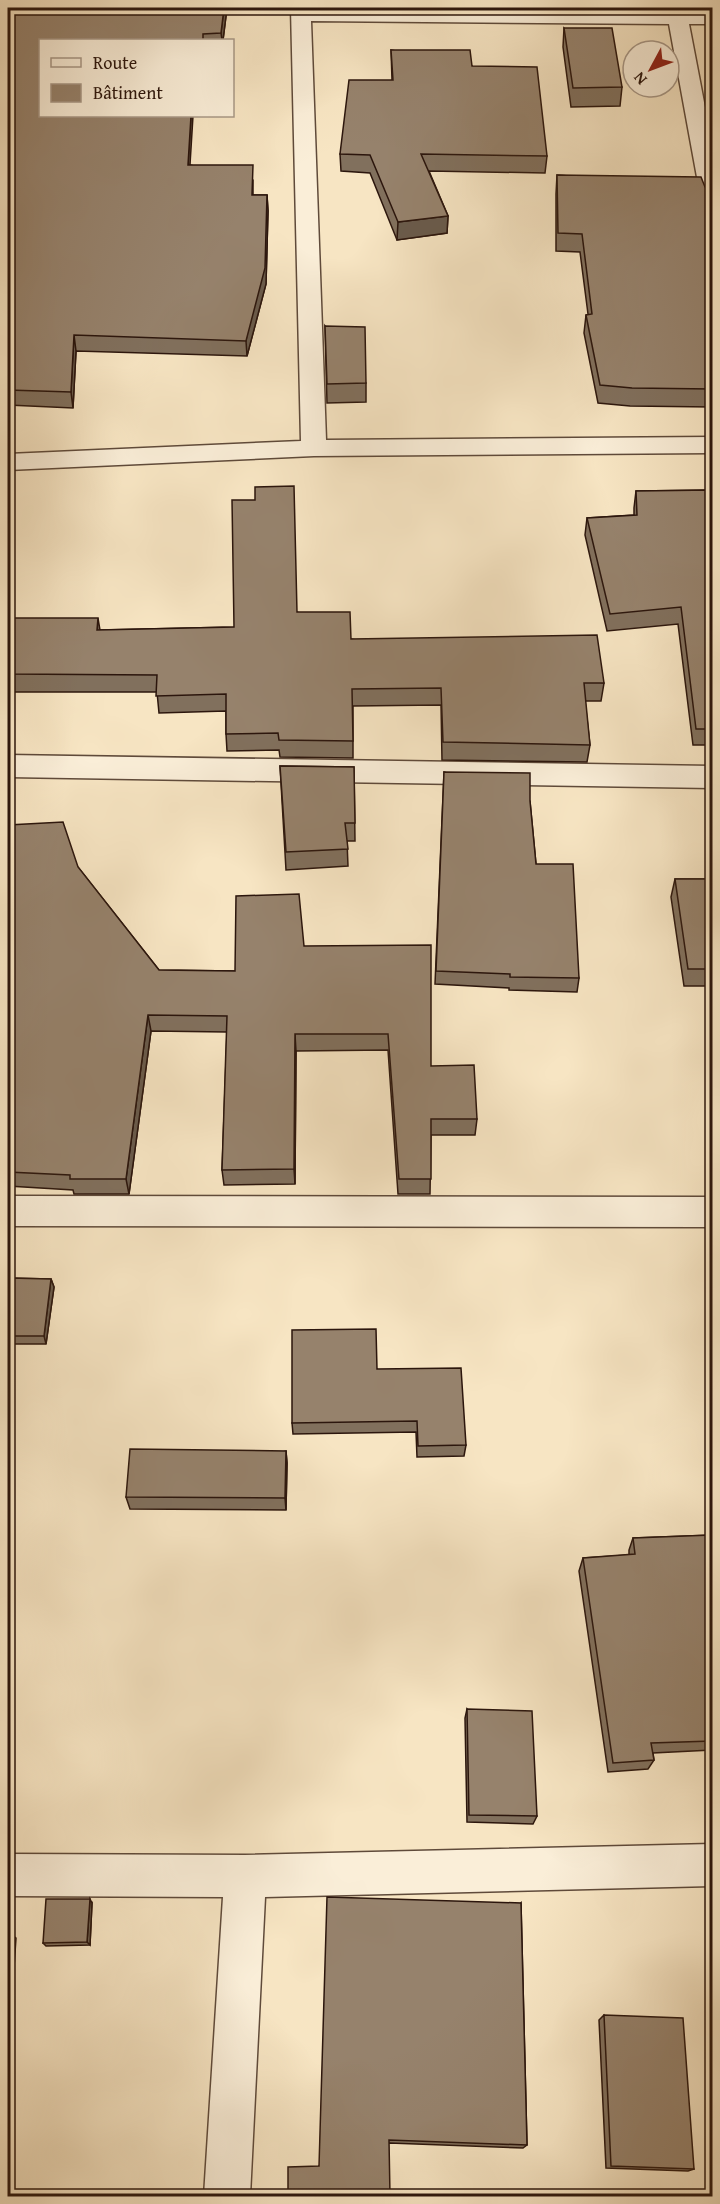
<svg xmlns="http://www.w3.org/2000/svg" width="720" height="2204" viewBox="0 0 720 2204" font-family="'Gentium Book Plus',serif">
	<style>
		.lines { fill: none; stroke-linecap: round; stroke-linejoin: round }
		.minor-casing { stroke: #5f4a3a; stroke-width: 3 }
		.minor { fill: #faeed8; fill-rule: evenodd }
		.wall { fill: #81705d; stroke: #2c160d; stroke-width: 1.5 }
		.shaded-wall { fill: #695b4c; stroke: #2c160d; stroke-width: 1.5 }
		.building { fill: #96826c; stroke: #2c160d; stroke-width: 1.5 }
	</style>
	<rect width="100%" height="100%" fill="#f7e5c3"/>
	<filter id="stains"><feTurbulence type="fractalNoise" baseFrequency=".00333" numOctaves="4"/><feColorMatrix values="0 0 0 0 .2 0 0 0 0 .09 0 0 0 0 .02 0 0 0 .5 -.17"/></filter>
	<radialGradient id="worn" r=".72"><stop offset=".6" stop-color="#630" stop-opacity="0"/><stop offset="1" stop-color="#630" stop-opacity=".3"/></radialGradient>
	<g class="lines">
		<defs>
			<path id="minor" d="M 291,8 L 712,12 L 712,24 L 689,24 L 712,144 L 712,206 L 704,204 L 701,199 L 669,24 L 311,21 L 326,440 L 712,437 L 712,453 L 314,456 L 8,470 L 8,454 L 301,441 Z
				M 8,755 L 712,766 L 712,788 L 8,777 Z
				M 8,1196 L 712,1197 L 712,1227 L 8,1226 Z
				M 712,1844 L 712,1886 L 265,1897 L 250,2196 L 204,2196 L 223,1897 L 8,1896 L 8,1854 L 245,1855 Z"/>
		</defs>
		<!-- minor casing -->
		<use href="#minor" class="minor-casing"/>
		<!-- minor -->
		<use href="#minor" class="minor"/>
	</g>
	<!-- wall -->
	<path class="wall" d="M 8,8 L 227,8 L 223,40 L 40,40 L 190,165 L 253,180 L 253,195 L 267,195 L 268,211 L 266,284 L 247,356 L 76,351 L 73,408 L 8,405 Z
		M 564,28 L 622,87 L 620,106 L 571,107 L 563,47 Z
		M 391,50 L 472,66 L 547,156 L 545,173 L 429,171 L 448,216 L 447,233 L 397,240 L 370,173 L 341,171 L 340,154 L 392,80 Z
		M 557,175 L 705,187 L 712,189 L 712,407 L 630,406 L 598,403 L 584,333 L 586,315 L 588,314 L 580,252 L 556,251 L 556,194 Z
		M 325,326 L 366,383 L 366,402 L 327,403 Z
		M 712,490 L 712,745 L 693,745 L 678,624 L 607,631 L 585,535 L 587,518 L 634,515 L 634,508 L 636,491 Z
		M 297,612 L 351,639 L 604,683 L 601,701 L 585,701 L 590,745 L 587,762 L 442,760 L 441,705 L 353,706 L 353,758 L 280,757 L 279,750 L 227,751 L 226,734 L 226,711 L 159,713 L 157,692 L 8,692 L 8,618 L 100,630 L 234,627 Z
		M 280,766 L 354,767 L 355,841 L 347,841 L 348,866 L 286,870 Z
		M 444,772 L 530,801 L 536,864 L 579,978 L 577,992 L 509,990 L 509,988 L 435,984 Z
		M 8,825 L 78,867 L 159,970 L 235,971 L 304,946 L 431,1066 L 477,1119 L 475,1135 L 431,1135 L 430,1194 L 398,1194 L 388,1050 L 296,1051 L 295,1184 L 224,1185 L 222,1170 L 227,1032 L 151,1031 L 129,1194 L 74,1194 L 73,1190 L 8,1186 Z
		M 675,879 L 712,879 L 712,986 L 684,986 L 671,897 Z
		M 8,1278 L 51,1279 L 54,1287 L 46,1344 L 8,1344 Z
		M 377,1369 L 466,1445 L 464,1456 L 417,1457 L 416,1432 L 293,1434 L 292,1423 Z
		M 286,1451 L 287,1463 L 286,1510 L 130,1509 L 126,1497 Z
		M 712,1535 L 712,1750 L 653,1753 L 654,1760 L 648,1769 L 608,1772 L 579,1571 L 583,1558 L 629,1555 L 629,1550 L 633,1538 Z
		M 467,1709 L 537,1816 L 533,1824 L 467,1822 L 465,1718 Z
		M 92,1903 L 90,1945 L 46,1946 L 43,1943 Z
		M 521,1903 L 527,2145 L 523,2148 L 389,2143 L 319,2166 Z
		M 604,2015 L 694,2169 L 688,2171 L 606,2168 L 599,2020 Z"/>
	<!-- shaded-wall -->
	<path class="shaded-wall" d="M 224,8 L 227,8 L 223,40 L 222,40 L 221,33 Z
		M 191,116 L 193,116 L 189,181 L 188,165 Z
		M 267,195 L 268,211 L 266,284 L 247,356 L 246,341 Z
		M 448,216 L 447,233 L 397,240 L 398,222 Z
		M 74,335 L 76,351 L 73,408 L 71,392 Z
		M 98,618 L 101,636 L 97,630 Z
		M 148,1015 L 151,1031 L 129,1194 L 126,1179 Z
		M 295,1034 L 296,1051 L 295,1184 L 294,1169 Z
		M 51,1279 L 54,1287 L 46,1344 L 44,1336 Z
		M 286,1451 L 287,1463 L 286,1510 L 285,1498 Z
		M 90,1899 L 92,1903 L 90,1945 L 87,1942 Z
		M 10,1933 L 16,1938 L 8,2055 L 8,1971 Z"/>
	<!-- building -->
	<path class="building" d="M 8,8 L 224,8 L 221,33 L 203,34 L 203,40 L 40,40 L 40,116 L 191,116 L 188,165 L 253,165 L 252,195 L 267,195 L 265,268 L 246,341 L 74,335 L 71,392 L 8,390 L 8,218 L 13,201 L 8,201 Z
		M 564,28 L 612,28 L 622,87 L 573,88 Z
		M 391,50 L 470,50 L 472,66 L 537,67 L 547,156 L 421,154 L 448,216 L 398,222 L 370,155 L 340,154 L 349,80 L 393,80 Z
		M 557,175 L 701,177 L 705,187 L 712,189 L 712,389 L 632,388 L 600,385 L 586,315 L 592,314 L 582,234 L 558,233 Z
		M 325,326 L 365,327 L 366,383 L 327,384 Z
		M 294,486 L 297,612 L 350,612 L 351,639 L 597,635 L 604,683 L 584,683 L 590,745 L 443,742 L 441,688 L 352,689 L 353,741 L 279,740 L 278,733 L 226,734 L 226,694 L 156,696 L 157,675 L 8,674 L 8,618 L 98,618 L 97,630 L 234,627 L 232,500 L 255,500 L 255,487 Z
		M 712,490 L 712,729 L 696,729 L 681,607 L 610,614 L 587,518 L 637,515 L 636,491 Z
		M 280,766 L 354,767 L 355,823 L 345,823 L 348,849 L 286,852 Z
		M 444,772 L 530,773 L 530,801 L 536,864 L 573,864 L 579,978 L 510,977 L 510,974 L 436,971 Z
		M 63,822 L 78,867 L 159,970 L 235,971 L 236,896 L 299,894 L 304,946 L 431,945 L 431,1066 L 474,1065 L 477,1119 L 431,1119 L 431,1179 L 399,1179 L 388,1034 L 295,1034 L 294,1169 L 222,1170 L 227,1016 L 148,1015 L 126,1179 L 70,1179 L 70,1175 L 8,1172 L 8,825 Z
		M 675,879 L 712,879 L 712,969 L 688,969 Z
		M 8,1278 L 51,1279 L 44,1336 L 8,1336 Z
		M 376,1329 L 377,1369 L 461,1368 L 466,1445 L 418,1446 L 417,1421 L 292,1423 L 292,1330 Z
		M 130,1449 L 286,1451 L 285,1498 L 126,1497 Z
		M 712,1535 L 712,1741 L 651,1743 L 654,1760 L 613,1763 L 583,1558 L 635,1554 L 633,1538 Z
		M 467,1709 L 532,1711 L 537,1816 L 469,1815 Z
		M 327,1897 L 521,1903 L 527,2145 L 389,2140 L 390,2196 L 288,2196 L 288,2167 L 319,2166 Z
		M 46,1899 L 90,1899 L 87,1942 L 43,1943 Z
		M 8,1933 L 10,1933 L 8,1971 Z
		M 604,2015 L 683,2018 L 694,2169 L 611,2166 Z"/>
	<!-- margin -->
	<rect width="720" height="2204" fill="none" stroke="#f7e5c3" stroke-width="30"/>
	<rect x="9" y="9" width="702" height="2186" fill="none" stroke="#2c160d" stroke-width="3"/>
	<rect x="15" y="15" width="690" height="2174" fill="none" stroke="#2c160d" stroke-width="1.5"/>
	<!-- legend -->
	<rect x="39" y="39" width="195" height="78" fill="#faeed8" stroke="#a89887" stroke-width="1.5"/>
	<rect x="51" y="58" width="30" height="9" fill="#faeed8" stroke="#a89887" stroke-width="1.5"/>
	<text x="93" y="69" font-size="18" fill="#2c160d">Route</text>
	<rect x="51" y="84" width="30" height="18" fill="#96826c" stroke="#a89887" stroke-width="1.5"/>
	<text x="93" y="99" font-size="18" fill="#2c160d">Bâtiment</text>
	<!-- north arrow -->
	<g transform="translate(651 69) rotate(229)"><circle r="28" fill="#faeed8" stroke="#a89887" stroke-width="1.5"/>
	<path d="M0-4.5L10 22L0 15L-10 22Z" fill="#8f2418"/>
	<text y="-9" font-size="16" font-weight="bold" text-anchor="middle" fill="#2c160d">N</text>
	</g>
	<rect width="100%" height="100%" filter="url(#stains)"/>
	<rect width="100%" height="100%" fill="url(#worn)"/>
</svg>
